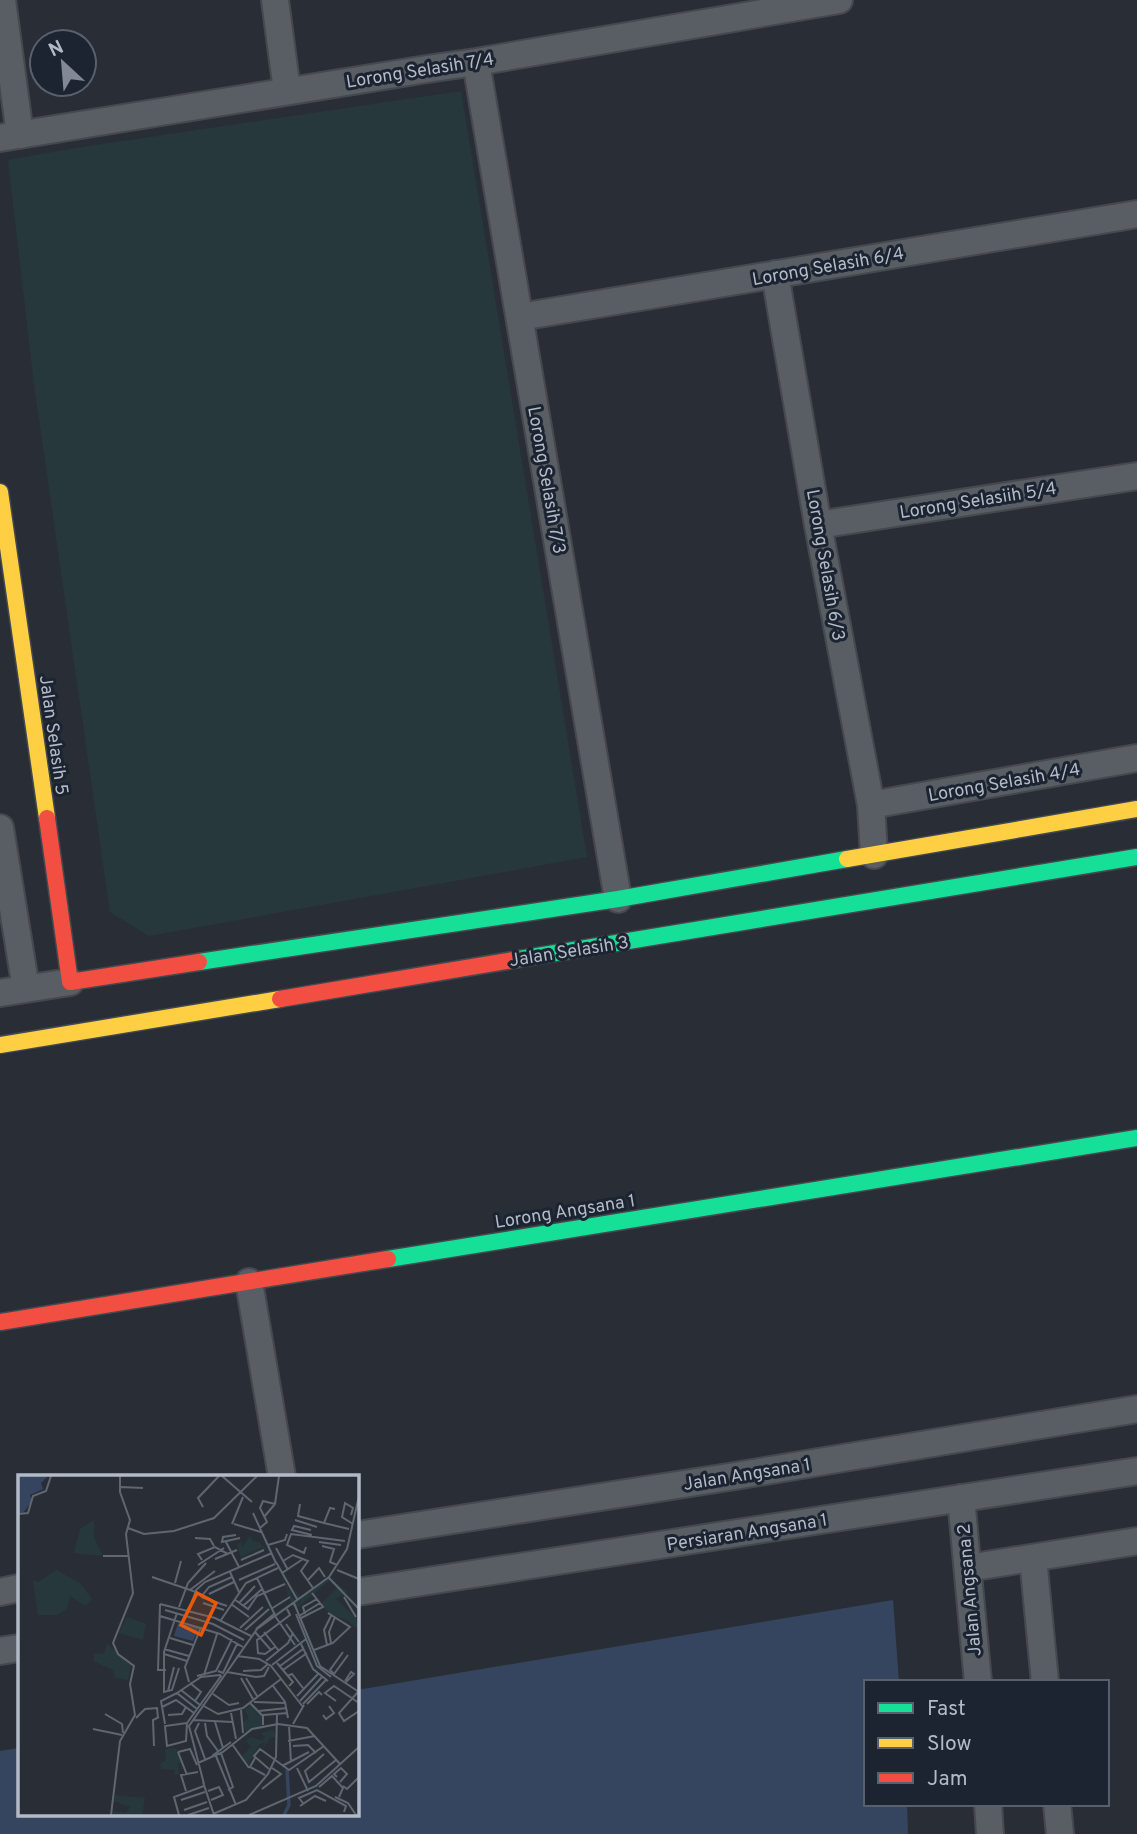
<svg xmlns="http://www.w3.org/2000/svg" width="1137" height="1834" viewBox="0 0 1137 1834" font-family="Overpass,sans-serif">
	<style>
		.green { fill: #26383c }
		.water { fill: #35455f }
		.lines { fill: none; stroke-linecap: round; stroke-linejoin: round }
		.street-casing { stroke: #45494f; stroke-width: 30 }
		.fast-casing { stroke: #45494f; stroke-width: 19 }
		.slow-casing { stroke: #45494f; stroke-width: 19 }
		.jam-casing { stroke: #45494f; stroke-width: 19 }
		.street { stroke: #595d64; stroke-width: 26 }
		.fast { stroke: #16e098; stroke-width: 16 }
		.slow { stroke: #ffcf43; stroke-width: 16 }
		.jam { stroke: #f24e42; stroke-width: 16 }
		.labels { text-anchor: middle; stroke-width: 6; stroke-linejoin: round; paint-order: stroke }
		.street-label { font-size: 18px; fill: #b2bac8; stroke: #1c2431 }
		.inset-river { fill: none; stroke: #35455f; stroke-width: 3.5 }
		.inset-road { fill: none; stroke: #606670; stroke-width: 2 }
		.view { fill: #e8590c; fill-opacity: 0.15; stroke: #e8590c; stroke-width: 3.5 }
		.inset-edge { fill: none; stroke: #b2bac8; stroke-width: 3.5 }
	</style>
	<rect width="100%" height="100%" fill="#292e36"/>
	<!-- green -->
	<path class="green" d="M 461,91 L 587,857 L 149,936 L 110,912 L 34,384 L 8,160 L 76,148 Z"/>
	<!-- water -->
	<path class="water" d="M 893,1600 L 899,1682 L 866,1682 L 866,1804 L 907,1804 L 908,1834 L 0,1834 L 0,1751 L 19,1748 L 19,1815 L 357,1815 L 357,1690 Z"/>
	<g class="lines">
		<defs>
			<path id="street" d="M 2,0 L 20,135
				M 275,0 L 287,91
				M 476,62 L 618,899
				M 0,138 L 427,69 L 476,62 L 839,0
				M 775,274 L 818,525 L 871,805 L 874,855
				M 520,317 L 1137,214
				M 818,525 L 1137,476
				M 871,805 L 1137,758
				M 0,828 L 26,989
				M 0,993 L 70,982
				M 249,1282 L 282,1477
				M 961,1498 L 978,1682
				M 357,1535 L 735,1476 L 1137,1409
				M 1033,1558 L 1045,1682
				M 968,1568 L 1137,1541
				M 0,1592 L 19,1588
				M 357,1592 L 1137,1471
				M 0,1651 L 19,1648
				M 988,1804 L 990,1834
				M 1057,1804 L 1060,1834"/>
			<path id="fast" d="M 519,959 L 1137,857
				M 199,962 L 618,899 L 847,859
				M 388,1259 L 1137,1138"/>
			<path id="slow" d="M 0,492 L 47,818
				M 847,859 L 1137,809
				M 0,1045 L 280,999"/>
			<path id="jam" d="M 47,818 L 70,982 L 199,962
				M 280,999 L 519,959
				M 0,1322 L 388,1259"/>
		</defs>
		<!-- street casing -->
		<use href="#street" class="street-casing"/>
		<!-- fast casing -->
		<use href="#fast" class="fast-casing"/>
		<!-- slow casing -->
		<use href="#slow" class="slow-casing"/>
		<!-- jam casing -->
		<use href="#jam" class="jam-casing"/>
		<!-- street -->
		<use href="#street" class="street"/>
		<!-- fast -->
		<use href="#fast" class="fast"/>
		<!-- slow -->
		<use href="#slow" class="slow"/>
		<!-- jam -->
		<use href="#jam" class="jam"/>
	</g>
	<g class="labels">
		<!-- street labels -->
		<g class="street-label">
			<text transform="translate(420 70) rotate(-9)" y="6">Lorong Selasih 7/4</text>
			<text transform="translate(828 266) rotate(-10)" y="6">Lorong Selasih 6/4</text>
			<text transform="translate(547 480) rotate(80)" y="6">Lorong Selasih 7/3</text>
			<text transform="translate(978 500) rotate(-9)" y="6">Lorong Selasiih 5/4</text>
			<text transform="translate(826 565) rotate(80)" y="6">Lorong Selasih 6/3</text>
			<text transform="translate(54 735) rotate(82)" y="6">Jalan Selasih 5</text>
			<text transform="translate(1004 782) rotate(-10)" y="6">Lorong Selasih 4/4</text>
			<text transform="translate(569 951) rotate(-9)" y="6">Jalan Selasih 3</text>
			<text transform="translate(565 1211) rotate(-9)" y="6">Lorong Angsana 1</text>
			<text transform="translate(747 1474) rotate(-9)" y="6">Jalan Angsana 1</text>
			<text transform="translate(747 1532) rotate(-9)" y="6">Persiaran Angsana 1</text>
			<text transform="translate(969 1590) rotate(-95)" y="6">Jalan Angsana 2</text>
		</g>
	</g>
	<!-- overview -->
	<g transform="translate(18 1475)">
		<rect width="341" height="341" fill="#292e36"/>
		<path d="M 76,45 L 76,63 L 85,81 L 56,78 L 62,54 ZM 232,61 L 235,66 L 242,68 L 244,71 L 247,72 L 251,75 L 244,72 L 223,82 L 219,71 L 223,66 L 224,72 ZM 38,95 L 62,108 L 74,124 L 68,131 L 52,121 L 49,133 L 40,140 L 20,140 L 15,105 L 21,107 ZM 263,98 L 276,125 L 280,123 L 275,111 L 282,122 L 311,101 L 329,117 L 318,124 L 338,143 L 341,156 L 329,145 L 311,139 L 303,129 L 320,112 L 312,105 L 278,134 L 274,131 L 238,154 L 255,140 L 245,119 L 257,138 L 273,128 ZM 109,142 L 128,149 L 125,165 L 101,158 ZM 89,168 L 113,190 L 110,205 L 97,203 L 95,195 L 76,186 L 76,178 L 86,179 ZM 233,230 L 244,240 L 244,250 L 228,257 L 225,247 L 231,243 L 227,235 ZM 255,255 L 259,262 L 253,262 L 244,275 L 247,267 L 241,270 L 230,290 L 224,281 L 233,272 L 228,266 L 233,262 L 244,266 L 247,262 L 243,258 ZM 158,273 L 164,288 L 160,288 L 161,298 L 156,301 L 157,295 L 143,294 L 142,289 L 148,285 L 147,274 ZM 97,320 L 127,323 L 124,340 L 94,340 L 95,336 L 108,338 L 112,332 L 96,326 Z" fill="#26383c"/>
		<path d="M 0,1 L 30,1 L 23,8 L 25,14 L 12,20 L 14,26 L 5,38 L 0,37 ZM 160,148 L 181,153 L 175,166 L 156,161 Z" fill="#35455f"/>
		<path class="inset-river" d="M 266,340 L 271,330 L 269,295"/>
		<path class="inset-road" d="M 204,1 L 234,27M 103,12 L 125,13M 282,29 L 280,41 L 306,48M 185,32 L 180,23 L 201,1M 317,34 L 312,33 L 306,48 L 331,54M 235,38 L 258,88M 0,39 L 10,38 L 15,21 L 28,16 L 33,1M 333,40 L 335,33 L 327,28 L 324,42 L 335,49M 246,42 L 257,29 L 261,1M 277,45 L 299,52M 214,49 L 225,22M 216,49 L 243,57M 110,53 L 126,59 L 156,56 L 196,43 L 239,1M 242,53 L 249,47 L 242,33 L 245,26 L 257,29M 293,55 L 276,51 L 274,55 L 294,60M 218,60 L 205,62 L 204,67 L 222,63M 177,63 L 192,64 L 196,71M 208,67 L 221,92M 301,67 L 323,70M 250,70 L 267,65 L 269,59M 304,71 L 316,74 L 312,87 L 319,90M 288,72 L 286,78 L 269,70 L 273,59 L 327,66M 258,73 L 270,95M 85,81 L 111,81M 197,84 L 219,75M 184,85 L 180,79 L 197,72 L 210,79M 223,85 L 246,75M 265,86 L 275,80 L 290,86 L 283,96 L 295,113M 258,87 L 279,124M 180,90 L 206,73M 319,95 L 341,104M 212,97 L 221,117M 264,98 L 285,84M 134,102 L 178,117M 310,102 L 341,134M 239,103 L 257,140M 221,105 L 257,89M 289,106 L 301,93 L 307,102M 157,108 L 163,86M 172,115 L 197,96M 191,119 L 216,107M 183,122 L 191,112 L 214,102M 183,122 L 209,131M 326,122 L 338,142M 216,124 L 230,134 L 239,121 L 267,109M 185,128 L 206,135M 221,128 L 237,111M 276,128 L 302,191 L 341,217M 142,129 L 197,143 L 233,161M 142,129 L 140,195 L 148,195M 213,129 L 231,142M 225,131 L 244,114M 161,132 L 170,108 L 188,88M 253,134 L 272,122M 147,135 L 195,149 L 226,165M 171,136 L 178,115 L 187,107 L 254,78M 159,138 L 146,177 L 146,217 L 154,215 L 161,193M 278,139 L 299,191 L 313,202M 287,139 L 285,132 L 299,124M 142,141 L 202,159 L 225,172M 257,141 L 277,170M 281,141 L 302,128M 283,143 L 305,132 L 294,118M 203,145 L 228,108 L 260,93M 268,149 L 281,167M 222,153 L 245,132M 238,154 L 256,139M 227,155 L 251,134M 237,157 L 253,175M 246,157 L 261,176M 152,163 L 175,170M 313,168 L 311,157 L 317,142M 283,169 L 295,194 L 310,206M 309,170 L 306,155 L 313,141M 257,172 L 247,179 L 240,178 L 239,165 L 272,140 L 269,134M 146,174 L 171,181M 296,175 L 315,168 L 332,152 L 310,138M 325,177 L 312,195 L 316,199 L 330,180M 146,179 L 169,186M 219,181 L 241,184 L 253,191 L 285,232M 248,186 L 270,168 L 275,158M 259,188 L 275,207 L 271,211M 254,190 L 288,164M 262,191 L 285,174M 265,195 L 289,178M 200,196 L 205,198 L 219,169M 225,196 L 243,195 L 250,189M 209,197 L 238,202 L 246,201 L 251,192M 186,200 L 199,159M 179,201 L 198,196 L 214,164M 269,201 L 274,199 L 285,213M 223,203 L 235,224M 228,203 L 239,221M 327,206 L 333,197 L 336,199 L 328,207M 171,207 L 167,192 L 183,152M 172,208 L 183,217 L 177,226M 255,211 L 267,227 L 270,243M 163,215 L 182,230M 150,216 L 156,192M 340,217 L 321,238 L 326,246 L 341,236M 195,219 L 211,230 L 221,228M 279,221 L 300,199M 282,226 L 304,202M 318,226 L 307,218 L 316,211 L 341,228M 236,227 L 267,228M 232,228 L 245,241 L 245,250M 285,229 L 308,205M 289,229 L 301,217 L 304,220M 184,230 L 200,239 L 225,233 L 263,204M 144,232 L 158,225 L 176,238M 223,235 L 225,258M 241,236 L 269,233M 213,238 L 218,264M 87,239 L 104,249 L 105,258M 150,240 L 164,239 L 168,232M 245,240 L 270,238M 305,240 L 308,244 L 316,238 L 311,231M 118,243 L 127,234 L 139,233 L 140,243M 175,245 L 214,247M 197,247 L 205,273M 169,248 L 147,251 L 149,271 L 168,266 L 169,248 L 203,201 L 202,200 L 183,202 L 159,218 L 179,234M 181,248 L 177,256 L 187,284M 187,248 L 189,261 L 200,276M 147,249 L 143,226 L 159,218M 275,249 L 286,230M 271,250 L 273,288M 75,254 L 104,260M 270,266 L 297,261M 214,269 L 231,293M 136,271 L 135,245 L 141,242M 275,271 L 290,270 L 298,278M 160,277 L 172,274 L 179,290M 160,277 L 169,300M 203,278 L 215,312 L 210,315M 306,279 L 287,296 L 291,307 L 318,285M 194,281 L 213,267M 198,281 L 218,330M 237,283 L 232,292 L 247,300M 180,288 L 205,277 L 234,254 L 260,249 L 289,253 L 322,289M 264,291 L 291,277M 279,293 L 290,316M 251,294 L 236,281 L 242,274 L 271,295 L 306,271M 319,302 L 316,299 L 323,293 L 329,299 L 322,307M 185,307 L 196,340M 186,309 L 171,251 L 239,154 L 311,102 L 329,74 L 341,21M 325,311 L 329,314 L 341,302M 301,312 L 314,301 L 325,313 L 321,322M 244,314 L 263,299 L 254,293M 168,316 L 163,300 L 180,297M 190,316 L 201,312 L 205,320 L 193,325M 317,322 L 330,328 L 338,340M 163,325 L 187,317M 285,328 L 281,323 L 299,315 L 328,331 L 326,337M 282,331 L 297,321 L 308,326M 166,335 L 189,327M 195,339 L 228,325 L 250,299 L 258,282 L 259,238M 93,340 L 102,266 L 117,240 L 112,209 L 116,191 L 100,179 L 95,168 L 115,118 L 108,59 L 112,45 L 102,17 L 102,1M 161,340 L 156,322 L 186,311M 170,340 L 191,333M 231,340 L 298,311 L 341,272"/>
		<path class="view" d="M 179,118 L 198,128 L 183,160 L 163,150 Z"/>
		<rect width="341" height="341" class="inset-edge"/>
	</g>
	<!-- legend -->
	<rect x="864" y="1680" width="245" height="126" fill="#1c2431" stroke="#58606d" stroke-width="2"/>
	<rect x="878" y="1703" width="35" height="10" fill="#16e098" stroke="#58606d" stroke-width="2"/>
	<text x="927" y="1715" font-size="21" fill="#b2bac8">Fast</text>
	<rect x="878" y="1738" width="35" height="10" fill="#ffcf43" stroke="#58606d" stroke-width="2"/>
	<text x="927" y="1750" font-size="21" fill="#b2bac8">Slow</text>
	<rect x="878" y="1773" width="35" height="10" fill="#f24e42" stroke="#58606d" stroke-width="2"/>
	<text x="927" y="1785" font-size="21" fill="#b2bac8">Jam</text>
	<!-- north arrow -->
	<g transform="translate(63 63) rotate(334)"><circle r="33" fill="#1c2431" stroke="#58606d" stroke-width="2"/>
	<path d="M0-5L12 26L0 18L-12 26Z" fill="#828995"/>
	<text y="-10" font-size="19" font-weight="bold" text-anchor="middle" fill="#b2bac8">N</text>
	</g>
</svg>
